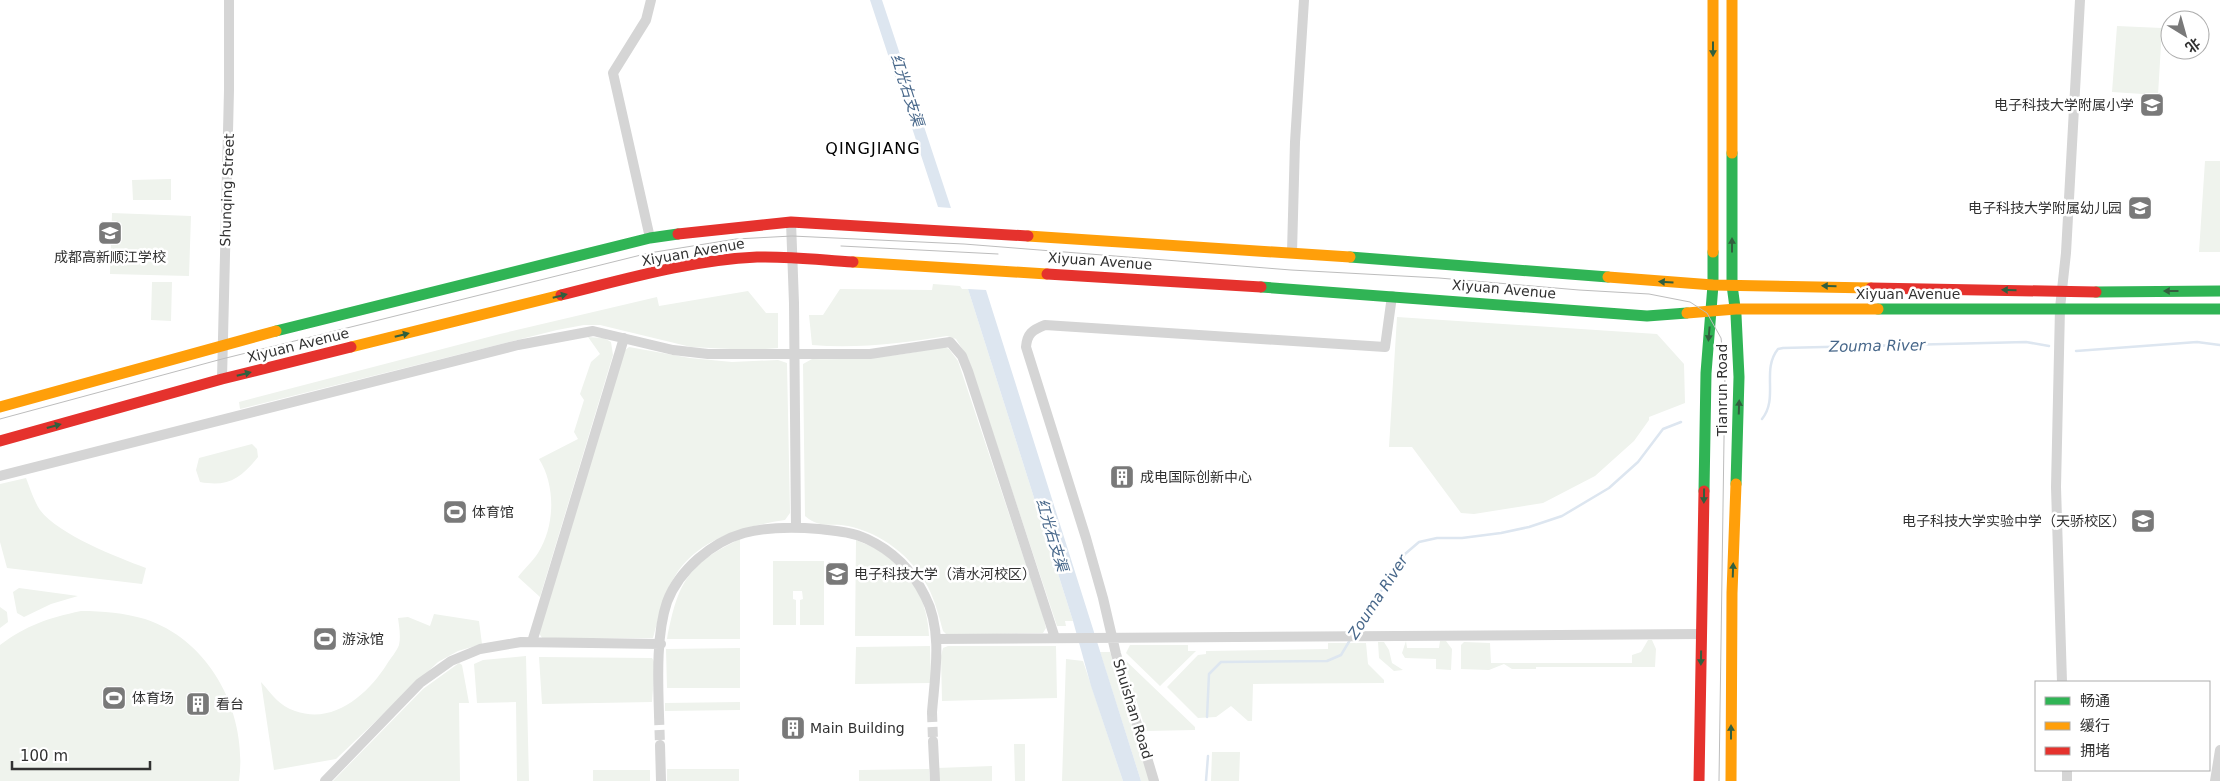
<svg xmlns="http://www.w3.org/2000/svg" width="2220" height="781" viewBox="0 0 2220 781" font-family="'DejaVu Sans','Noto Sans SC',sans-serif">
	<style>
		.green { fill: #eff3ed }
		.water { fill: #dde6f0 }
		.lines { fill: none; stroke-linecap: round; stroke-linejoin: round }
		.stream { stroke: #dde6f0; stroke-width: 2.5 }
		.street-tunnel { stroke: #d6d6d6; stroke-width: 10; stroke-dasharray: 10 5; stroke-linecap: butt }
		.street { stroke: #d5d5d5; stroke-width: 10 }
		.fast { stroke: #30b455; stroke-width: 11 }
		.slow { stroke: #ff9f0a; stroke-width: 11 }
		.jam { stroke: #e5322d; stroke-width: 11 }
		.tram { stroke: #bdbdbd; stroke-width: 1 }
		.oneway { fill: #315f3e }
		.labels { text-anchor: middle; stroke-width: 5; stroke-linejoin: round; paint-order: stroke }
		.poi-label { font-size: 14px; fill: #313131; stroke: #fff; text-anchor: start }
		.street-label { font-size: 14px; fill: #313131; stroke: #fff }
		.water-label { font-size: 15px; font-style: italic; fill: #47678a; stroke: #fff }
		.quarter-label { font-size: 16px; letter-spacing: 1px; fill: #000; stroke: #fff }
	</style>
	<rect width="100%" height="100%" fill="#fff"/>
	<!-- green -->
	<path class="green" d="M 2117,26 L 2162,28 L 2158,95 L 2112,92 Z
		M 2205,161 L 2220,161 L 2220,252 L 2199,252 Z
		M 171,179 L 171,200 L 133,200 L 132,180 Z
		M 112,213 L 191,216 L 189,276 L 110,274 Z
		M 152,282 L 172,282 L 171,321 L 151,320 Z
		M 933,284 L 960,286 L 962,289 L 968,289 L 1073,621 L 1065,621 L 1066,626 L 1057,626 L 968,358 L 956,339 L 947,336 C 902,343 858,349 812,345 L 809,315 L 823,315 L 840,289 L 932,290 Z
		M 748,291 L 766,313 L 778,313 L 778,348 L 751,350 L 691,347 L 600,325 L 584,325 L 557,330 L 240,409 L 239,402 L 500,334 L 657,297 L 659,306 Z
		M 1397,317 L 1657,334 L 1684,364 L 1685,403 L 1649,417 L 1649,420 L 1634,441 L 1595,476 L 1543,503 L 1474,514 L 1461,513 L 1412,447 L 1389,447 Z
		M 588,337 L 604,338 L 611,342 L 613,355 L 540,597 L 518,577 C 524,569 533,561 538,553 C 555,526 556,486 539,459 L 578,439 L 574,432 L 584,400 L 580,394 L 591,362 L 600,354 Z
		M 943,346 L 949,349 L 958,361 L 1043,616 L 1046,628 L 1043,633 L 947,635 L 943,631 C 939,616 935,601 928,587 C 912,557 882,533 848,526 C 830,522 822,530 805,516 L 803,364 L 812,359 C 857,360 899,357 943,346 Z
		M 629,347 L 690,358 L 732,362 L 778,360 L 787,363 L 790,513 L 785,520 C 745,526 698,538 675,576 C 663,594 659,617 653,638 L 542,638 L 539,633 L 624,351 Z
		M 252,444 L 257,449 L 258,457 C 240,479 228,487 200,482 L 196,470 L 199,458 Z
		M 26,478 C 30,488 34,501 40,510 C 59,535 117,557 146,568 L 142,584 L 7,568 L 0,542 L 0,484 Z
		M 740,539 L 740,639 L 667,639 C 678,583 687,564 740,539 Z
		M 856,540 C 865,544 876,548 884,553 C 912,571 928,603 929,636 L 855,636 Z
		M 773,561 L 824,561 L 824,625 L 800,625 L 800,600 L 803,599 L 802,591 L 793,591 L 793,599 L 796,600 L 796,625 L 773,625 Z
		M 19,588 L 78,596 L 51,604 L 24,617 L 17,613 L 13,592 Z
		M 0,607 L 7,612 L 8,622 L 0,628 Z
		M 81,611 C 103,611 124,613 145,619 C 212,641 248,715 239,781 L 0,781 L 0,645 C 27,625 48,618 81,611 Z
		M 434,614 L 479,621 L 482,644 L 458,651 L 438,662 L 336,759 L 274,770 L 261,682 C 272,694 279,706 295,711 C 334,725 368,694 387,664 C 390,659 397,651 399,645 C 401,636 399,626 398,618 L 408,617 L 430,626 Z
		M 1648,640 L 1652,640 L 1656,649 L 1655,667 L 1536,667 L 1536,669 L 1512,669 L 1504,664 L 1489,670 L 1461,669 L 1461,645 L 1464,642 L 1490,643 L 1491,663 L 1632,663 L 1632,655 L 1641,652 Z
		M 1406,641 L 1407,648 L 1439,648 L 1440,641 L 1446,641 L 1452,649 L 1451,670 L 1436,669 L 1436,659 L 1405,658 L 1402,653 Z
		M 1378,642 L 1384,642 L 1389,650 L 1392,663 L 1403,670 L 1394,671 L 1379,658 Z
		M 1328,643 L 1366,643 L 1368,664 L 1384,680 L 1384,683 L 1253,684 L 1252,721 L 1248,721 L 1231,706 L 1216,717 L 1198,718 L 1167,687 L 1198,655 L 1206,654 L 1206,651 L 1328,649 Z
		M 1130,645 L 1188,645 L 1188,651 L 1196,651 L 1160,686 L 1126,653 Z
		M 930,646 L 931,683 L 855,684 L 856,647 Z
		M 948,646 L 1056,646 L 1057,698 L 942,701 L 941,656 L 943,648 Z
		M 740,648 L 740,688 L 667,688 L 666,649 Z
		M 1100,652 L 1110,652 L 1150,781 L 1141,781 Z
		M 526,656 L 529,781 L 517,781 L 516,702 L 477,703 L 474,664 L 483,660 Z
		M 539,657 L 652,658 L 655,663 L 652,702 L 542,704 Z
		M 1123,658 L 1195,727 L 1195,730 L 1146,731 Z
		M 1066,659 L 1083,661 L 1123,781 L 1062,781 Z
		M 459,663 L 462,665 L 469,703 L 459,703 L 460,781 L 333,781 L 423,689 Z
		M 740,702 L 740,710 L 665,711 L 665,703 Z
		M 1014,744 L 1025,744 L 1025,781 L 1015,781 Z
		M 1212,752 L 1240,752 L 1239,781 L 1211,781 Z
		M 992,766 L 992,781 L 938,781 L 937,768 Z
		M 667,769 L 739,769 L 739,781 L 667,781 Z
		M 929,769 L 930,781 L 859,781 L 859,770 Z
		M 593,770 L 650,770 L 650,781 L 593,781 Z"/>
	<!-- water -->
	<path class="water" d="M 870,0 L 882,0 L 951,208 L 938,207 Z
		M 968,289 L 986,290 L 1141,781 L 1123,781 L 1091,686 L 1073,621 Z"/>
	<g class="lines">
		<!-- stream -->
		<path class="stream" d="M 2076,351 L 2197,342 L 2220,345
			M 1762,419 C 1779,398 1761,370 1778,349 L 1783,348 L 2026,342 L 2049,346
			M 1354,633 L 1405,554 L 1419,542 L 1437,538 L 1462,538 L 1501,533 L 1529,527 L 1562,516 L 1609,488 L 1638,462 L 1663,429 L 1681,422
			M 1207,717 L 1209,674 L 1221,662 L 1327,661 L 1341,655 L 1350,640
			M 1206,781 L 1208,756"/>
		<!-- street-tunnel -->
		<path class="street-tunnel" d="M 932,712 L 933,741
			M 659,715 L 660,745"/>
		<!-- street -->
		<path class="street" d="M 791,222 L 794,303 L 796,528
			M 650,238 L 613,73 L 646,20 L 651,0
			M 1292,252 L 1295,142 L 1304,0
			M 222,379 L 229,90 L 229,0
			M 0,476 L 518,345 L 593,331 L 673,350 L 708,354 L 870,354 L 950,342 L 962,356 L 968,371 L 1055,638
			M 936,639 L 1701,634
			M 532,642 L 624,338
			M 2062,682 L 2056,487 L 2060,308 L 2066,253 L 2080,0
			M 659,715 C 658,681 656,634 667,602 C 679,570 712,542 744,533 C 767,527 795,527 819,529 C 836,531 852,532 867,539 C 893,551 912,570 925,596 C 943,630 935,675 932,712
			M 933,741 L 935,781
			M 660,745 L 661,781
			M 2067,770 L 2067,781
			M 325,781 L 420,683 L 451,661 L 468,654 L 480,649 L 521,642 L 661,644
			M 1154,781 L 1116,654 L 1103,598 L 1086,538 L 1026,347 C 1027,334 1032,330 1045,325 L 1385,347 L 1392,296
			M 2215,781 L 2220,750"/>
		<!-- fast -->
		<path class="fast" d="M 1732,153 L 1732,285 L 1736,315 L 1739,377 L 1736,484
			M 1350,257 L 1608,277
			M 1261,287 L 1647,316 L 1687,313
			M 2096,292 L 2220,291
			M 1878,309 L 2220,309
			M 276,331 L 650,238 L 678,234
			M 1704,491 L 1706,373 L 1713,285 L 1713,252"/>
		<!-- slow -->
		<path class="slow" d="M 1713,0 L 1713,252
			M 1732,0 L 1732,153
			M 1028,236 L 1350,257
			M 853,262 L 1047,274
			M 1608,277 L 1713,285 L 1871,288
			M 1687,313 L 1736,309 L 1878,309
			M 351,347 L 561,295
			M 0,407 L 276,331
			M 1731,781 L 1732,593 L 1736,484"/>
		<!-- jam -->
		<path class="jam" d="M 678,234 L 791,222 L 1028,236
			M 1047,274 L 1261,287
			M 1871,288 L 2096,292
			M 561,295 C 626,279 691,260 757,257 C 789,256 821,260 853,262
			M 0,441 L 222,379 L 351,347
			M 1699,781 L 1704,491"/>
		<!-- tram -->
		<path class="tram" d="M 841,246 L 998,254
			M 0,419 L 222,359 L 649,253 L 736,239 L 792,236 L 964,244 L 1291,270 L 1439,278 L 1579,290 L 1649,294 L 1690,302 L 1707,313 L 1721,338 L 1725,371 L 1719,781"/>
	</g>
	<!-- one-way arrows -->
	<defs><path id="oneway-solid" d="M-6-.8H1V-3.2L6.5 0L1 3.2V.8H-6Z" transform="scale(1.25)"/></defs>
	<g class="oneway">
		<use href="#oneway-solid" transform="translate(1713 49) rotate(90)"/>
		<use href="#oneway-solid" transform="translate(1732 245) rotate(-90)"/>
		<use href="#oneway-solid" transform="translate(1666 282) rotate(-176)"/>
		<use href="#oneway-solid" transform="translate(1829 286) rotate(-179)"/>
		<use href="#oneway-solid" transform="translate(2009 290) rotate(-179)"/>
		<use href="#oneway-solid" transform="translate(2171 291) rotate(180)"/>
		<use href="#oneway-solid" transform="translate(560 296) rotate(-14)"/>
		<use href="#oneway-solid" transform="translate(1709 334) rotate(95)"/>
		<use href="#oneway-solid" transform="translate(402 335) rotate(-14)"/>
		<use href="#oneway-solid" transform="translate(244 374) rotate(-14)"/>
		<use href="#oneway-solid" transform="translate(1739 407) rotate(-88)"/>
		<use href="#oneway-solid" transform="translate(54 426) rotate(-15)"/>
		<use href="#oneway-solid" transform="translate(1704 496) rotate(91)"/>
		<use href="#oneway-solid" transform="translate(1733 570) rotate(-88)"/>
		<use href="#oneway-solid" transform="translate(1701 658) rotate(91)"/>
		<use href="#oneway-solid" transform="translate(1731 732) rotate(-90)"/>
	</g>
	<!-- icons -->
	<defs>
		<symbol id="school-square" viewBox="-11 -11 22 22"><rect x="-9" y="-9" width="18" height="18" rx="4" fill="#797979" stroke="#fff"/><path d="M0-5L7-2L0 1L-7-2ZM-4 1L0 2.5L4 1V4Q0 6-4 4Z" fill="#fff"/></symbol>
		<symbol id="building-square" viewBox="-11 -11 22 22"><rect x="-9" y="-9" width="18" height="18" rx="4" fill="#797979" stroke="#fff"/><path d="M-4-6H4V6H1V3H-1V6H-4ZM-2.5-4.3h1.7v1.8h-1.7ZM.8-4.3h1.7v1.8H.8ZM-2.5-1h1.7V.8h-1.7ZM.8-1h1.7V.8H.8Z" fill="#fff"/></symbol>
		<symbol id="stadium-square" viewBox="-11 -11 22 22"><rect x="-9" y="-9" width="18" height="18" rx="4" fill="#797979" stroke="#fff"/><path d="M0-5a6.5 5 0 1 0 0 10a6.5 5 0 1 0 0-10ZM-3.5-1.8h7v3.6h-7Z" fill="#fff"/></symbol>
		<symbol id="university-square" viewBox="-11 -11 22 22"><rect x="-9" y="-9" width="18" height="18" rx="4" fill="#797979" stroke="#fff"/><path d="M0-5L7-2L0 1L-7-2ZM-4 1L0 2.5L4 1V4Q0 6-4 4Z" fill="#fff"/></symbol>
	</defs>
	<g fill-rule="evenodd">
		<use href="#school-square" x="2138" y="91" width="28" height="28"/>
		<use href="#school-square" x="2126" y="194" width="28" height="28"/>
		<use href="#school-square" x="96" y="219" width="28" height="28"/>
		<use href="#building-square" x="1108" y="463" width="28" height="28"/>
		<use href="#stadium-square" x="441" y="498" width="28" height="28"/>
		<use href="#school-square" x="2129" y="507" width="28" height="28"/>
		<use href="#university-square" x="823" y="560" width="28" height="28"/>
		<use href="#stadium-square" x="311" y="625" width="28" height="28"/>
		<use href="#stadium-square" x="100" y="684" width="28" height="28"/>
		<use href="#building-square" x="184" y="690" width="28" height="28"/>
		<use href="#building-square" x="779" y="714" width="28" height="28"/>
	</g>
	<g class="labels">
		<!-- poi labels -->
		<g class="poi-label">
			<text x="2134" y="110" text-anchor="end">电子科技大学附属小学</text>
			<text x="2122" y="213" text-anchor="end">电子科技大学附属幼儿园</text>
			<text x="110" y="262" text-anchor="middle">成都高新顺江学校</text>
			<text x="1140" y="482">成电国际创新中心</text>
			<text x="472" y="517">体育馆</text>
			<text x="2126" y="526" text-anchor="end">电子科技大学实验中学（天骄校区）</text>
			<text x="854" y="579">电子科技大学（清水河校区）</text>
			<text x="342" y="644">游泳馆</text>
			<text x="132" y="703">体育场</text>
			<text x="216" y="709">看台</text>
			<text x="810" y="733">Main Building</text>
		</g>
		<!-- street labels -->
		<g class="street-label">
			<text transform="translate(227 190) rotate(-88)" y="5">Shunqing Street</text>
			<text transform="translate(693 252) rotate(-10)" y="5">Xiyuan Avenue</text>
			<text transform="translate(1100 261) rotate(4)" y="5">Xiyuan Avenue</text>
			<text transform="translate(1504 289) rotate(5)" y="5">Xiyuan Avenue</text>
			<text x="1908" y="299">Xiyuan Avenue</text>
			<text transform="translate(298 345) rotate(-14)" y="5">Xiyuan Avenue</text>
			<text transform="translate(1722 390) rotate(-90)" y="5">Tianrun Road</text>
			<text transform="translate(1133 709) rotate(73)" y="5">Shuishan Road</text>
		</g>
		<!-- water labels -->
		<g class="water-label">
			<text transform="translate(907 90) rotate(72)" y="5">红光右支渠</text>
			<text transform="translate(1877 346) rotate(-1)" y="5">Zouma River</text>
			<text transform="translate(1052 535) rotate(73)" y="5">红光右支渠</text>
			<text transform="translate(1378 597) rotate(-57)" y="5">Zouma River</text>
		</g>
		<!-- quarter labels -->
		<g class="quarter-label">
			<text x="873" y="154">QINGJIANG</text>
		</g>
	</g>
	<!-- legend -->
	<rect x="2035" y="681" width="175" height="90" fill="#ffffff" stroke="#adadad"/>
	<rect x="2045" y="697" width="25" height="8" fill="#30b455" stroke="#adadad"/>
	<text x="2080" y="706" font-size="15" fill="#313131">畅通</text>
	<rect x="2045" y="722" width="25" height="8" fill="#ff9f0a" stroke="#adadad"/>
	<text x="2080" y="731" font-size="15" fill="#313131">缓行</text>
	<rect x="2045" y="747" width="25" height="8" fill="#e5322d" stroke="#adadad"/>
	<text x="2080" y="756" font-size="15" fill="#313131">拥堵</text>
	<!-- north arrow -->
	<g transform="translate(2185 35) rotate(143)"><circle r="24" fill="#ffffff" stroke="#adadad"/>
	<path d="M0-4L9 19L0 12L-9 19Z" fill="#797979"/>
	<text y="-8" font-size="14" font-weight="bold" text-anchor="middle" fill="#313131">北</text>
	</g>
	<!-- scale -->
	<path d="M12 761v8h138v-8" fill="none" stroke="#313131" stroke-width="2.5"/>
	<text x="20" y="761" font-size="15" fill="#313131" stroke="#ffffff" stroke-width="4" paint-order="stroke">100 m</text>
</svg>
